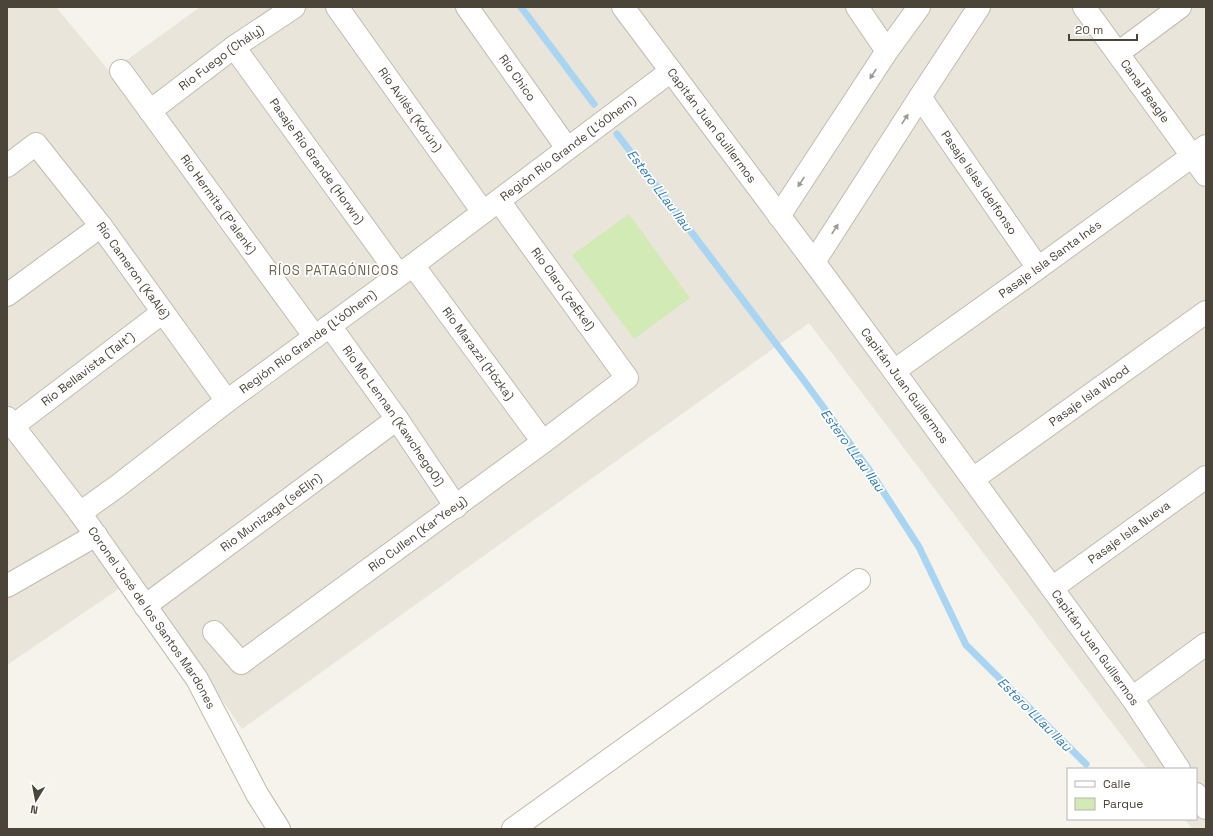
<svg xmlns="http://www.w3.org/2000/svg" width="1213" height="836" viewBox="0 0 1213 836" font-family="'Space Grotesk',sans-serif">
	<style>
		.residential { fill: #eae5da }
		.green { fill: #d2eab5 }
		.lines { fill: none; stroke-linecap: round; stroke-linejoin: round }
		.stream { stroke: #a9d4f2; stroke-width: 7 }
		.minor-casing { stroke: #c2bbae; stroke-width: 24 }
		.minor { stroke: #fff; stroke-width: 22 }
		.oneway { fill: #9c9892 }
		.labels { text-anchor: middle; stroke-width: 3.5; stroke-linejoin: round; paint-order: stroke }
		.street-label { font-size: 12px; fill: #4b4439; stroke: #fff }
		.water-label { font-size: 13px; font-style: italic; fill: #2e7ab2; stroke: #fff }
		.neighbourhood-label { font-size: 13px; letter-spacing: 1px; fill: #6e6250; stroke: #fff }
	</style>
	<rect width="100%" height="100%" fill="#f6f3ec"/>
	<!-- residential -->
	<path class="residential" d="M 7,7 L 56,7 L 110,72 L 200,7 L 1206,7 L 1206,829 L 1192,829 L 1185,819 L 1196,819 L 1196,769 L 1147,769 L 809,323 L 242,729 L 138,576 L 7,665 Z"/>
	<!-- green -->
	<path class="green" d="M 629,214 L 690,298 L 634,339 L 572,255 Z"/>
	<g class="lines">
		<!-- stream -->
		<path class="stream" d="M 521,7 L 594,104
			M 617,134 L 805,382 L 870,471 L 919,547 L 966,645 L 1086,764"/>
		<defs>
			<g id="minor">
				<path id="s1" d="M 337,7 L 483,212"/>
				<path id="s2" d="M 467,7 L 567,148"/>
				<path id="s3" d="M 623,7 L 814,262 L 894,371 L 1132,698 L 1179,769"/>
				<path d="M 857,7 L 887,51"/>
				<path id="s4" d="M 1084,7 L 1206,175"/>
				<path id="s5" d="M 234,47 L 399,275"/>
				<path d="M 1118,53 L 1180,7"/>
				<path id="s6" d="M 121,71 L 315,337"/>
				<path id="s7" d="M 920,97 L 1038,268"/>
				<path id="s8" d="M 150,111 L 234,47 L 294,7"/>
				<path id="s9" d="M 7,166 L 36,144 L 101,226 L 227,401"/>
				<path d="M 779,216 L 887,51 L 919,7"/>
				<path d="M 814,262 L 920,97 L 979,7"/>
				<path id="s10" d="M 413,265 L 543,442"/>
				<path d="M 7,295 L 101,226"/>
				<path id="s11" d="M 330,326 L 397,419 L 456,507"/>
				<path id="s12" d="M 894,371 L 1038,268 L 1206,146"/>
				<path id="s13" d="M 7,418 L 80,513 L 197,679 L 257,794 L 279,829"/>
				<path id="s14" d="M 13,426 L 163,312"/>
				<path id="s15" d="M 973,479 L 1206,312"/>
				<path id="s16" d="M 80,513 L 119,485 L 227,401 L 413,265 L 671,71"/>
				<path d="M 7,586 L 96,535"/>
				<path id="s17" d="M 1052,588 L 1206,477"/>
				<path id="s18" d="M 145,606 L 397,419"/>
				<path id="s19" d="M 214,632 L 241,663 L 543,442 L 627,378 L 499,201"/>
				<path d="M 1132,698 L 1206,644"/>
				<path d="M 1196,794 L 1206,808"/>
				<path d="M 513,829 L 859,580"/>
			</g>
		</defs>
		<!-- minor casing -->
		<use href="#minor" class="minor-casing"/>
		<!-- minor -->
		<use href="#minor" class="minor"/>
	</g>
	<!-- one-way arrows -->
	<defs><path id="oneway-solid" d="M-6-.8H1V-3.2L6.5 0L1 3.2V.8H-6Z"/></defs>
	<g class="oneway">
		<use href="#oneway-solid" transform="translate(873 74) rotate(123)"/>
		<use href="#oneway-solid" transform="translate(905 119) rotate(-57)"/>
		<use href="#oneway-solid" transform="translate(801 182) rotate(123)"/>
		<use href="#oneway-solid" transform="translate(835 229) rotate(-57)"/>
	</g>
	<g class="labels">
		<!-- street labels -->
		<g class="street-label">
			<text dy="4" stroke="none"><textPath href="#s8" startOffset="89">Río Fuego (Chály)</textPath></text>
			<text dy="4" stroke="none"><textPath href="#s2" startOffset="87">Río Chico</textPath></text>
			<text dy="4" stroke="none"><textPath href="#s4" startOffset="104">Canal Beagle</textPath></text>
			<text dy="4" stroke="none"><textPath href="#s1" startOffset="126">Río Avilés (Kórún)</textPath></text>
			<text dy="4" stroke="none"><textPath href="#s3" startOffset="148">Capitán Juan Guillermos</textPath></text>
			<text dy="4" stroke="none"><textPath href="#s16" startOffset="609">Región Río Grande (L'óOhem)</textPath></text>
			<text dy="4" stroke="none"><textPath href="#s5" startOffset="141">Pasaje Río Grande (Horwn)</textPath></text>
			<text dy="4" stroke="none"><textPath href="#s7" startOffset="104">Pasaje Islas Idelfonso</textPath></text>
			<text dy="4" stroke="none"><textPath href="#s6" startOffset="165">Río Hermita (P'alenk)</textPath></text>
			<text dy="4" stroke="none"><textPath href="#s12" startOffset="192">Pasaje Isla Santa Inés</textPath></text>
			<text dy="4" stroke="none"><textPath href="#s9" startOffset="196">Río Cameron (KaAlé)</textPath></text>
			<text transform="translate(563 289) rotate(54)" y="4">Río Claro (zeEkel)</text>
			<text dy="4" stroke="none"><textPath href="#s16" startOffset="285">Región Río Grande (L'óOhem)</textPath></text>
			<text dy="4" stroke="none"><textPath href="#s10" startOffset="110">Río Marazzi (Hózka)</textPath></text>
			<text dy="4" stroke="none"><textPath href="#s14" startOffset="94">Río Bellavista (Talt')</textPath></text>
			<text dy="4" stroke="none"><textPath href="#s3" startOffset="472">Capitán Juan Guillermos</textPath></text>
			<text dy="4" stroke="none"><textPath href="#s15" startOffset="143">Pasaje Isla Wood</textPath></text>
			<text dy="4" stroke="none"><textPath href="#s11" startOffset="110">Río Mc Lennan (KawchegoOi)</textPath></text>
			<text dy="4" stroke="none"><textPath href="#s18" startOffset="157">Rio Munizaga (seEljn)</textPath></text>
			<text dy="4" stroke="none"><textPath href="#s17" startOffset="95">Pasaje Isla Nueva</textPath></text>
			<text dy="4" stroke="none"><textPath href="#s19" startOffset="260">Río Cullen (Kar'Yeey)</textPath></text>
			<text dy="4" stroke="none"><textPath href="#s13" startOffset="247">Coronel José de los Santos Mardones</textPath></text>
			<text dy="4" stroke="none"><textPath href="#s3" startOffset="796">Capitán Juan Guillermos</textPath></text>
		</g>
		<!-- water labels -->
		<g class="water-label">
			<text transform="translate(660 190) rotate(53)" y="5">Estero LLau llau</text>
			<text transform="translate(853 450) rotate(54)" y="5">Estero LLau llau</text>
			<text transform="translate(1035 714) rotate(45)" y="5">Estero LLau llau</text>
		</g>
		<!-- neighbourhood labels -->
		<g class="neighbourhood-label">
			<text x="334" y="275">RÍOS PATAGÓNICOS</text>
		</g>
	</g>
	<!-- border -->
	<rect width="1213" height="836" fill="none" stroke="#4b4439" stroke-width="16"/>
	<!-- legend -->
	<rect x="1067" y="768" width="130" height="52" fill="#ffffff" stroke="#b7b4b0"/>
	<rect x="1075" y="781" width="20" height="6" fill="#ffffff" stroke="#b7b4b0"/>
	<text x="1103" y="788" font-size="12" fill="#4b4439">Calle</text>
	<rect x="1075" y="798" width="20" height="12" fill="#d2eab5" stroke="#b7b4b0"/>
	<text x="1103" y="808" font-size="12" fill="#4b4439">Parque</text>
	<!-- north arrow -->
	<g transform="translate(36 800) rotate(190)" stroke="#ffffff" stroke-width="3" paint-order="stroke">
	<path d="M0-3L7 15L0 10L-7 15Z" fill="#4b4439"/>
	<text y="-6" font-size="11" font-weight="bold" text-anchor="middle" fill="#4b4439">N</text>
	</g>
	<!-- scale -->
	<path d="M1069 34v6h68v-6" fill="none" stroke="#4b4439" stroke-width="2"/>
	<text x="1075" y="34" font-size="12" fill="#4b4439" stroke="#ffffff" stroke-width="3" paint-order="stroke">20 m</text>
</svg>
